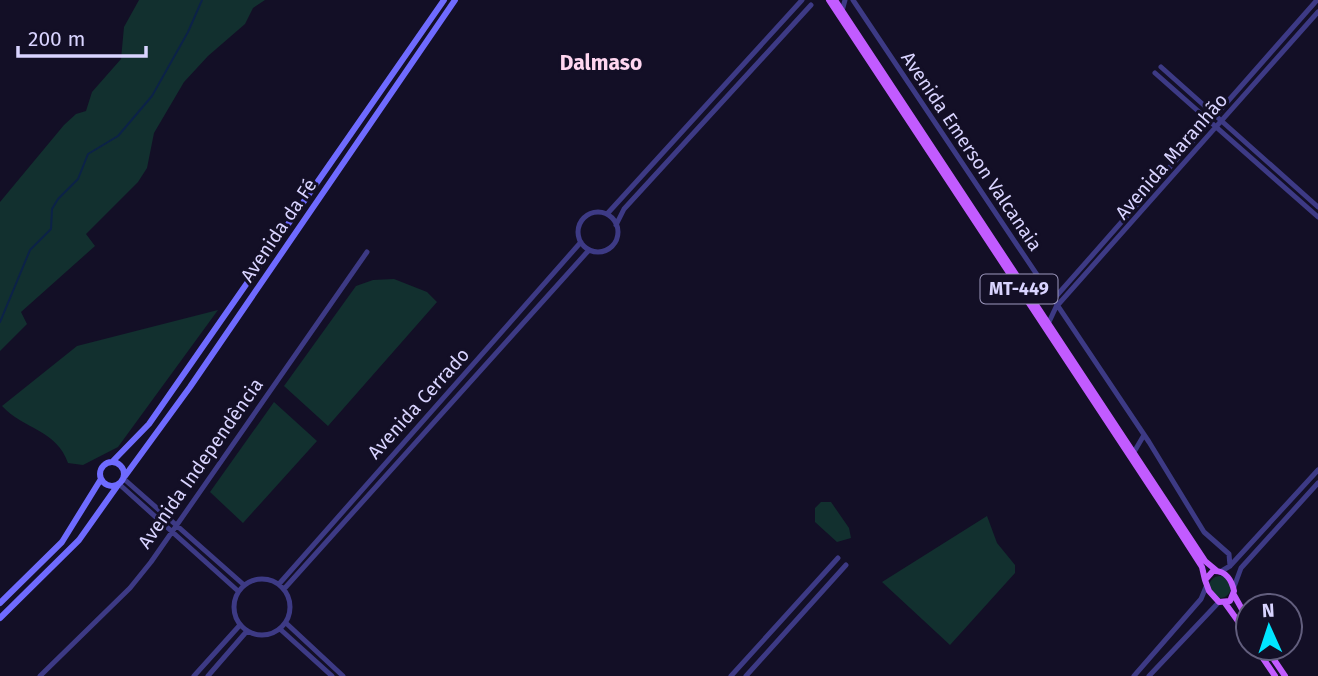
<svg xmlns="http://www.w3.org/2000/svg" width="1318" height="676" viewBox="0 0 1318 676" font-family="'Fira Sans',sans-serif">
	<style>
		.green { fill: #12302f }
		.lines { fill: none; stroke-linecap: round; stroke-linejoin: round }
		.stream { stroke: #0c2248; stroke-width: 2 }
		.tertiary { stroke: #3d3a85; stroke-width: 5 }
		.secondary { stroke: #6f6bff; stroke-width: 6 }
		.primary { stroke: #c25bff; stroke-width: 6 }
		.labels { text-anchor: middle; stroke-width: 6; stroke-linejoin: round; paint-order: stroke }
		.shield { fill: #130f26; stroke: #9e99be; stroke-width: 2 }
		.shield-label { font-size: 18px; font-weight: bold; fill: #d9d4ff }
		.street-label { font-size: 19px; fill: #d9d4ff; stroke: #130f26 }
		.neighbourhood-label { font-size: 21px; font-weight: bold; fill: #ffd6f0; stroke: #130f26 }
	</style>
	<rect width="100%" height="100%" fill="#130f26"/>
	<!-- green -->
	<path class="green" d="M 139,0 L 265,0 L 253,8 L 245,24 L 208,56 L 184,82 L 154,133 L 147,168 L 138,182 L 86,234 L 95,246 L 21,312 L 27,324 L 0,351 L 0,202 L 64,125 L 76,114 L 86,111 L 92,92 L 121,59 L 124,27 Z
		M 394,279 L 427,292 L 437,302 L 328,426 L 284,386 L 356,286 L 373,280 Z
		M 218,310 L 118,447 L 83,465 L 68,463 C 57,430 23,429 2,406 L 77,346 Z
		M 274,402 L 317,441 L 243,523 L 210,492 Z
		M 821,502 L 831,502 L 849,528 L 851,538 L 837,542 L 815,522 L 815,508 Z
		M 987,516 L 997,543 L 1015,565 L 1015,573 L 950,645 L 882,582 Z
		M1209 587a11 11 0 1 1 22 0a11 11 0 1 1-22 0Z"/>
	<g class="lines">
		<!-- stream -->
		<path class="stream" d="M 0,322 L 30,250 L 51,229 L 52,209 L 58,199 L 78,179 L 88,154 L 118,136 L 152,96 L 188,32 L 202,0"/>
		<!-- tertiary -->
		<path class="tertiary" d="M 853,0 L 1149,442 L 1204,532 L 1229,554 L 1230,566
			M 842,11 L 845,0
			M 1161,67 L 1318,207
			M 1155,73 L 1318,217
			M578 232a20 20 0 1 1 40 0a20 20 0 1 1-40 0Z
			M 607,214 L 802,0
			M 616,225 L 624,209 L 811,5
			M 1052,301 L 1317,0
			M 1049,322 L 1056,307 L 1318,12
			M 1134,452 L 1144,435
			M 124,479 L 244,585
			M 119,484 L 238,591
			M 1220,572 L 1230,566 L 1318,470
			M234 607a28 28 0 1 1 56 0a28 28 0 1 1-56 0Z
			M 279,584 L 581,242
			M 1234,587 L 1241,568 L 1318,483
			M 284,589 L 589,250
			M 286,623 L 343,676
			M 280,629 L 332,676
			M 40,676 L 130,588 L 151,562 L 367,252
			M 194,676 L 240,625
			M 208,676 L 247,631
			M 731,676 L 838,558
			M 746,676 L 846,565
			M 1134,676 L 1201,599 L 1206,587
			M 1149,676 L 1219,602"/>
		<!-- secondary -->
		<path class="secondary" d="M 113,461 L 149,424 L 444,0
			M100 474a12 12 0 1 1 24 0a12 12 0 1 1-24 0Z
			M 125,476 L 190,387 L 455,0
			M 0,603 L 62,542 L 101,479
			M 0,618 L 79,540 L 118,485"/>
		<!-- primary -->
		<path class="primary" d="M 829,0 L 1168,514 L 1202,567 L 1205,580
			M 835,0 L 1205,561 L 1217,571
			M 1213,571 C 1226,570 1232,581 1234,591 L 1230,601 L 1219,602 L 1209,591 L 1205,580 Z
			M 1234,595 L 1248,620
			M 1225,603 L 1248,635
			M 1256,648 L 1275,676
			M 1266,648 L 1285,676"/>
	</g>
	<g class="labels">
		<!-- shield labels -->
		<rect class="shield" x="980.5" y="274.5" width="77" height="29" rx="5"/>
		<g class="shield-label">
			<text x="1019" y="295">MT-449</text>
		</g>
		<!-- street labels -->
		<g class="street-label">
			<text transform="translate(972 151) rotate(56)" y="7">Avenida Emerson Valcanaia</text>
			<text transform="translate(1171 156) rotate(-49)" y="7">Avenida Maranhão</text>
			<text transform="translate(278 230) rotate(-56)" y="7">Avenida da Fé</text>
			<text transform="translate(418 403) rotate(-48)" y="7">Avenida Cerrado</text>
			<text transform="translate(200 463) rotate(-55)" y="7">Avenida Independência</text>
		</g>
		<!-- neighbourhood labels -->
		<g class="neighbourhood-label">
			<text x="601" y="70">Dalmaso</text>
		</g>
	</g>
	<!-- north arrow -->
	<g transform="translate(1269 627) rotate(357)"><circle r="33" fill="#130f26" stroke="#625e7d" stroke-width="2"/>
	<path d="M0-5L12 26L0 18L-12 26Z" fill="#00e5ff"/>
	<text y="-10" font-size="19" font-weight="bold" text-anchor="middle" fill="#d9d4ff">N</text>
	</g>
	<!-- scale -->
	<path d="M18 46v10h128v-10" fill="none" stroke="#d9d4ff" stroke-width="3.5"/>
	<text x="28" y="46" font-size="21" fill="#d9d4ff" stroke="#130f26" stroke-width="5" paint-order="stroke">200 m</text>
</svg>
